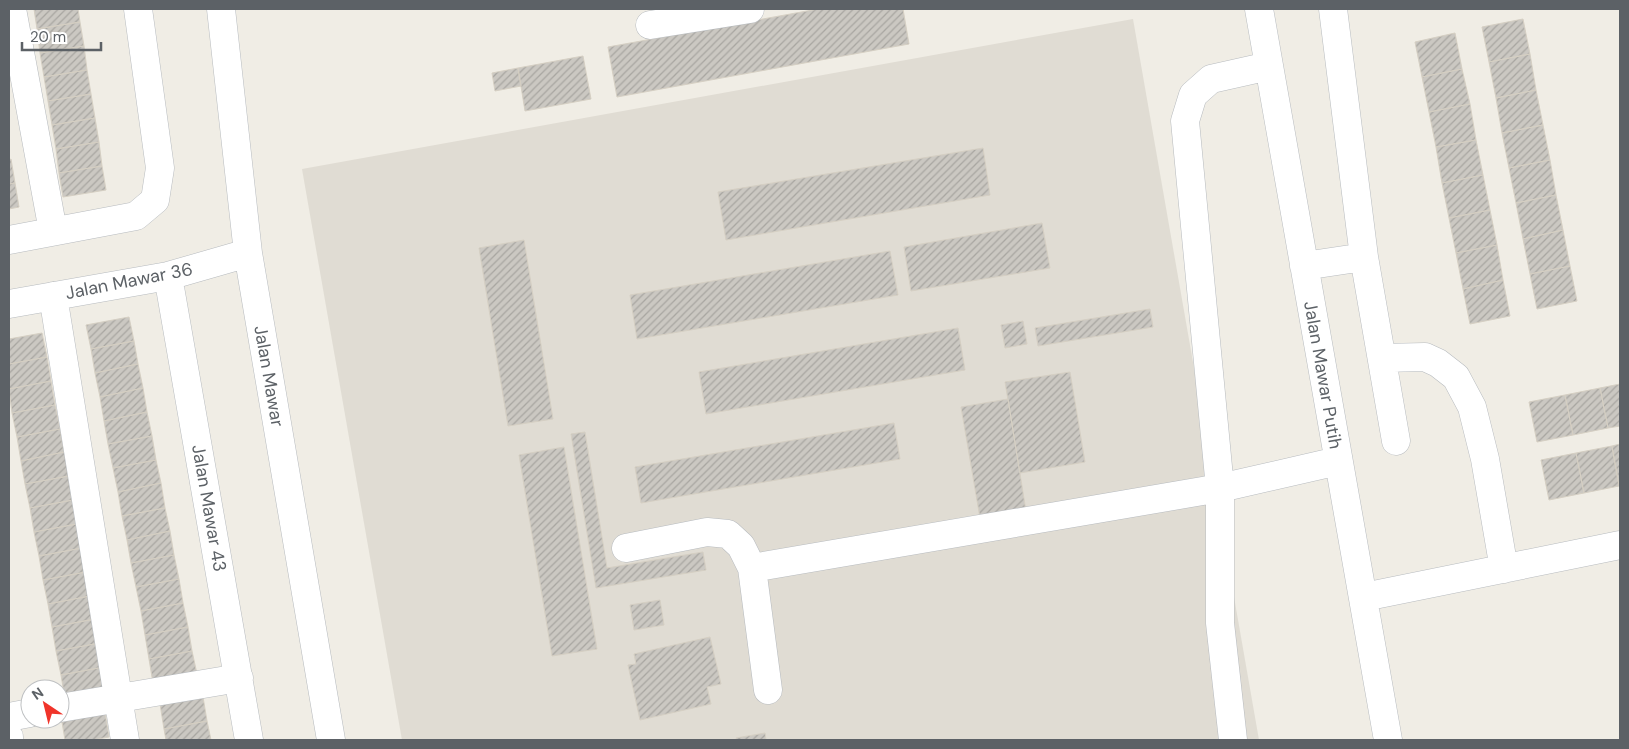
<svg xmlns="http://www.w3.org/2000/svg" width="1629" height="749" viewBox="0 0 1629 749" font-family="'DM Sans',sans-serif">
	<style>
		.education { fill: #e0dcd3 }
		.building { fill: url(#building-hatch); stroke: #d5cfc3 }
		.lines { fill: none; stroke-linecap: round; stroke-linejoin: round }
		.minor-casing { stroke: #b7bbbf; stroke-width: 29 }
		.minor { stroke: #fff; stroke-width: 28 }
		.labels { text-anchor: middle; stroke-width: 4; stroke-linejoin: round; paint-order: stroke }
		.street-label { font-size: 18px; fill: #5c6166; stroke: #fff }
	</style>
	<defs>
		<pattern id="building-hatch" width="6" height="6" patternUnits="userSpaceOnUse" patternTransform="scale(1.25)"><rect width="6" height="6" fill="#cbc8c2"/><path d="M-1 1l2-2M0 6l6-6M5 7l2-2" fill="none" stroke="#a8a6a1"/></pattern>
	</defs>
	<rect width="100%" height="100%" fill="#f0ede5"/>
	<!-- education -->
	<path class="education" d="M 1133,19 L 1259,740 L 402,740 L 302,169 Z"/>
	<!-- building -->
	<path class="building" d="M 34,9 L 78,9 L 80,22 L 37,29 Z
		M 818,9 L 903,9 L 909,44 L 617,97 L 608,47 Z
		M 1523,19 L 1530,54 L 1489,62 L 1482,27 Z
		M 80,22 L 84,46 L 40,53 L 37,29 Z
		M 1455,33 L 1462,69 L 1422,77 L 1415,42 Z
		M 84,46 L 87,70 L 44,77 L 40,53 Z
		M 1530,54 L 1536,90 L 1496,98 L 1489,62 Z
		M 583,56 L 591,99 L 525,111 L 518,68 Z
		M 518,68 L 521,86 L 495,91 L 492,73 Z
		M 1462,69 L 1470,104 L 1429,112 L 1422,77 Z
		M 87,70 L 91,94 L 48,101 L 44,77 Z
		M 1536,90 L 1543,125 L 1502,133 L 1496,98 Z
		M 91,94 L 95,118 L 52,125 L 48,101 Z
		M 1470,104 L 1476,140 L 1436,147 L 1429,112 Z
		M 95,118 L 99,142 L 56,149 L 52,125 Z
		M 1543,125 L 1550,160 L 1509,168 L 1502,133 Z
		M 1476,140 L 1483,175 L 1442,183 L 1436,147 Z
		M 99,142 L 102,166 L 59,173 L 56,149 Z
		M 983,148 L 990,195 L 726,240 L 718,192 Z
		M 11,159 L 15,183 L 9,184 L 9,160 Z
		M 1550,160 L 1556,195 L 1516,203 L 1509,168 Z
		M 102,166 L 106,190 L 63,197 L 59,173 Z
		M 1483,175 L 1490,210 L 1449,218 L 1442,183 Z
		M 15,183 L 19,207 L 9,209 L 9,184 Z
		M 1556,195 L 1563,230 L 1523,239 L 1516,203 Z
		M 1490,210 L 1497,245 L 1456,253 L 1449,218 Z
		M 1042,223 L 1050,268 L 911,291 L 904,247 Z
		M 1563,230 L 1570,266 L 1530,274 L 1523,239 Z
		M 524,240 L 553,419 L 508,426 L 479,248 Z
		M 1497,245 L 1503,280 L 1463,289 L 1456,253 Z
		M 890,251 L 898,295 L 637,339 L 630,295 Z
		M 1570,266 L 1577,301 L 1537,309 L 1530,274 Z
		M 1503,280 L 1510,316 L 1470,324 L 1463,289 Z
		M 1150,309 L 1153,327 L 1038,346 L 1035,328 Z
		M 129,317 L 134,341 L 91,349 L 86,325 Z
		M 1023,321 L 1027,344 L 1005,348 L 1001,325 Z
		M 958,328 L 965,370 L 706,414 L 699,372 Z
		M 42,333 L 47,357 L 9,364 L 9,339 Z
		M 134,341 L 138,364 L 95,373 L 91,349 Z
		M 47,357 L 51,381 L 9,389 L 9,364 Z
		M 138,364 L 143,388 L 100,397 L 95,373 Z
		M 1070,372 L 1085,462 L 1020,473 L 1005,382 Z
		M 51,381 L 55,405 L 12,413 L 9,389 Z
		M 1620,384 L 1620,426 L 1608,428 L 1600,388 Z
		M 143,388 L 147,412 L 104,421 L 100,397 Z
		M 1600,388 L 1608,428 L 1573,435 L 1565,395 Z
		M 1565,395 L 1573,435 L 1537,442 L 1529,402 Z
		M 1008,399 L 1026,511 L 980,518 L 961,407 Z
		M 55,405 L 60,429 L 17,437 L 12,413 Z
		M 147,412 L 152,436 L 108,444 L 104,421 Z
		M 894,423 L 900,459 L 641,503 L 635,467 Z
		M 60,429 L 64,452 L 21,461 L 17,437 Z
		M 585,432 L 607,568 L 703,552 L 706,570 L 596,588 L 571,434 Z
		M 152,436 L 156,460 L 113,468 L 108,444 Z
		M 1620,444 L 1620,486 L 1619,486 L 1612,446 Z
		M 1612,446 L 1619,486 L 1584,493 L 1576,453 Z
		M 564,447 L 597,649 L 552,656 L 519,455 Z
		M 64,452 L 69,476 L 25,484 L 21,461 Z
		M 1576,453 L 1584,493 L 1549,500 L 1541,460 Z
		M 156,460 L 161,483 L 118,492 L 113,468 Z
		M 69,476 L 73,500 L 30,508 L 25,484 Z
		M 161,483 L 165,508 L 122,516 L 118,492 Z
		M 73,500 L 77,524 L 34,532 L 30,508 Z
		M 165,508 L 170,531 L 127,540 L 122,516 Z
		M 77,524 L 82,548 L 39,556 L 34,532 Z
		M 170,531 L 174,555 L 131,563 L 127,540 Z
		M 82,548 L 86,572 L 43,580 L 39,556 Z
		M 174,555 L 179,579 L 136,587 L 131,563 Z
		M 86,572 L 90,596 L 48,604 L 43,580 Z
		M 179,579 L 183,603 L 141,611 L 136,587 Z
		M 90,596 L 95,619 L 52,627 L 48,604 Z
		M 660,600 L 664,625 L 634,630 L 630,605 Z
		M 183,603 L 188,627 L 145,635 L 141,611 Z
		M 95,619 L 100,643 L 56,651 L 52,627 Z
		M 188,627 L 192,651 L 149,659 L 145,635 Z
		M 710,637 L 721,684 L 707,687 L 711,704 L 640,720 L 628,665 L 636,664 L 634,654 Z
		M 100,643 L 104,667 L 61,675 L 56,651 Z
		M 192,651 L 197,674 L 153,683 L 149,659 Z
		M 104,667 L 108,691 L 65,699 L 61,675 Z
		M 203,697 L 207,721 L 164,729 L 160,704 Z
		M 105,713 L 109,737 L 92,740 L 65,740 L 62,722 Z
		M 207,721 L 211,740 L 166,740 L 164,729 Z
		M 765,733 L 766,740 L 737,740 L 736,738 Z"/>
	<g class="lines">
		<defs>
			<path id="minor" d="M 12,9 L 53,231
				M 221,9 L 248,253 L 331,740
				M 1259,9 L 1388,740
				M 1333,9 L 1364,257 L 1396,441
				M 650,25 L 750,9
				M 9,240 L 136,216 L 155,200 L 160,168 L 138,9
				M 1304,266 L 1364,257
				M 168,276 L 249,740
				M 53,296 L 125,740
				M 9,304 L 168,276 L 248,253
				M 1382,358 L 1425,357 L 1438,363 L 1456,377 L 1472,407 L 1485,459 L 1504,569
				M 626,548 L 707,532 L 728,534 L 741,546 L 752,568 L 768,690
				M 752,568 L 1220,488 L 1338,461
				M 1364,597 L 1620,545
				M 60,708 L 239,678
				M 9,717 L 30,713
				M 9,737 L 9,740
				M 1233,740 L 1220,623 L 1220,488 L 1185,121 L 1193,95 L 1211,79 L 1269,66"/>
		</defs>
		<!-- minor casing -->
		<use href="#minor" class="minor-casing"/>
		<!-- minor -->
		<use href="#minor" class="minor"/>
	</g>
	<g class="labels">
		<!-- street labels -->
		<g class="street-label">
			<text transform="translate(129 281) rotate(-11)" y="6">Jalan Mawar 36</text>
			<text transform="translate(1323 375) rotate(80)" y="6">Jalan Mawar Putih</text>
			<text transform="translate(269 376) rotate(80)" y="6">Jalan Mawar</text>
			<text transform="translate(209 508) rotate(80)" y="6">Jalan Mawar 43</text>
		</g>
	</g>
	<!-- border -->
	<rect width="1629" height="749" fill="none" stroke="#5c6166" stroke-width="20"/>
	<!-- north arrow -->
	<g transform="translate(45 704) rotate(325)"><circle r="24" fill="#ffffff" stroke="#bec0c2"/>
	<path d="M0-4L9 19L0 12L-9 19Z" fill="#f0342a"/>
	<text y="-8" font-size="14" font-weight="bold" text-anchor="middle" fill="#5c6166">N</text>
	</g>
	<!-- scale -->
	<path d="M22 42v8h79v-8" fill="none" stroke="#5c6166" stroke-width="2.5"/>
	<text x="30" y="42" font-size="15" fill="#5c6166" stroke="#ffffff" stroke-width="4" paint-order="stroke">20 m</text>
</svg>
